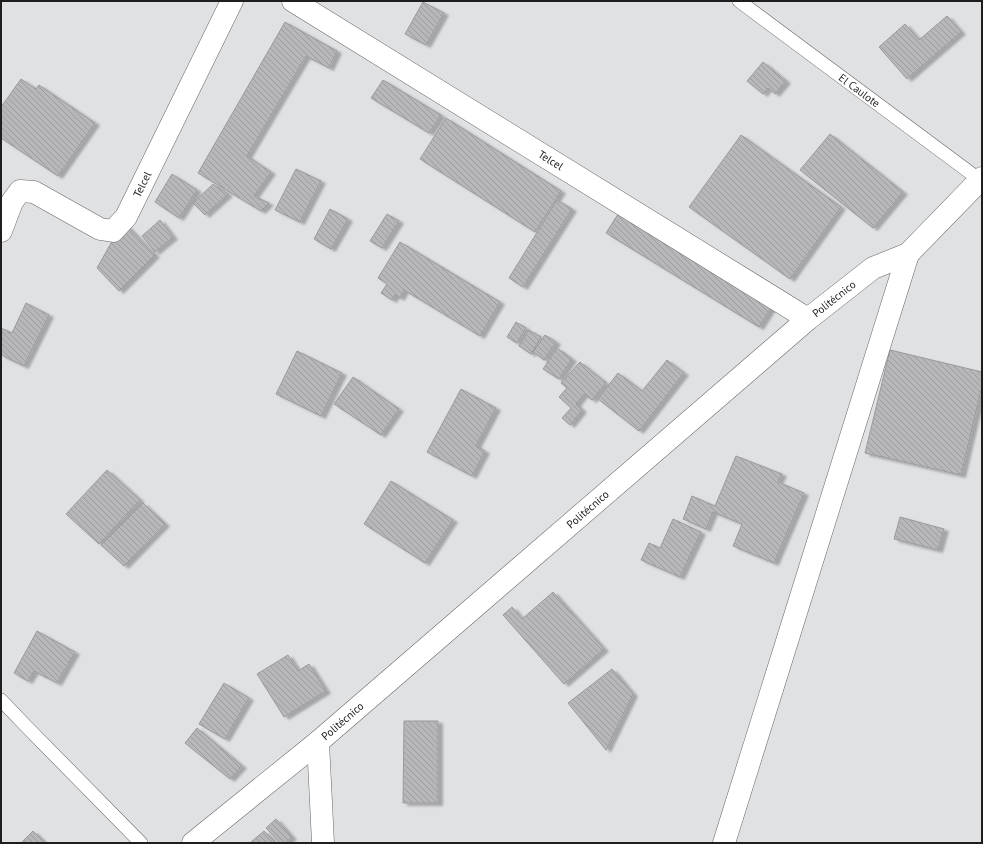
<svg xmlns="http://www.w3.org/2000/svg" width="983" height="844" viewBox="0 0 983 844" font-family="'PT Sans',sans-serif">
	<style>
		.building { fill: url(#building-back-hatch); stroke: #999a9c; filter: url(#shadow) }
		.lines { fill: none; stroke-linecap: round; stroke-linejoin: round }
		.service-casing { stroke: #646567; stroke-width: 14 }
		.minor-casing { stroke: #646567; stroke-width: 23 }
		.tertiary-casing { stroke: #646567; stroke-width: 23 }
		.service { stroke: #fff; stroke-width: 13 }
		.minor { stroke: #fff; stroke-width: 22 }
		.tertiary { stroke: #fff; stroke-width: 22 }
		.labels { text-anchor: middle; stroke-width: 3; stroke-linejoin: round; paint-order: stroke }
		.street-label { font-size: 11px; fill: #1e1e1f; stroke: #e0e1e3 }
	</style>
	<defs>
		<pattern id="building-back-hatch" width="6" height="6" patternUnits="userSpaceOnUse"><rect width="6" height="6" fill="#b7b7ba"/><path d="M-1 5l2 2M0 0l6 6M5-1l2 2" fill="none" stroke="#9d9d9f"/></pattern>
		<filter id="shadow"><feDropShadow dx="4.5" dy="2.5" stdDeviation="1" flood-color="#0004"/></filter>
	</defs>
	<rect width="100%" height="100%" fill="#e0e1e3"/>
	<!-- building -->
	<path class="building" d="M 423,2 L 444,13 L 426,45 L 405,34 Z
		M 947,16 L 961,32 L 907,79 L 879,47 L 905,24 L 919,40 Z
		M 285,22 L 337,51 L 329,68 L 306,56 L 247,156 L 271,172 L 254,196 L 269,203 L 261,211 L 198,173 Z
		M 763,62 L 786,81 L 775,94 L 768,88 L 763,94 L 747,81 Z
		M 21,79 L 36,89 L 39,85 L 95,123 L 58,176 L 1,138 L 1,107 Z
		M 383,80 L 441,115 L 429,133 L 371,98 Z
		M 446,118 L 561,191 L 535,232 L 420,159 Z
		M 830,134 L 903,192 L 873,228 L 800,170 Z
		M 741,135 L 841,207 L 790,279 L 689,207 Z
		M 296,169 L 321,181 L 300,222 L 275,210 Z
		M 172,174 L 197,190 L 179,218 L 155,202 Z
		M 213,184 L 228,194 L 205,215 L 193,203 Z
		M 557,200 L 572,209 L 523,287 L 509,278 Z
		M 330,209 L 348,219 L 331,249 L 314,239 Z
		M 620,211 L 773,305 L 759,327 L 606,233 Z
		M 387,214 L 399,221 L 382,248 L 370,241 Z
		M 160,220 L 173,237 L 155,252 L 142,236 Z
		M 123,222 L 155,255 L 119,291 L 97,268 Z
		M 400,242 L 500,302 L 480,336 L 404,290 L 400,298 L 395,295 L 392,300 L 381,293 L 387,284 L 378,278 Z
		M 26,303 L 49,315 L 24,366 L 1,355 L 1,328 L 12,333 Z
		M 516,322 L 526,328 L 517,343 L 507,337 Z
		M 529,330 L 541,337 L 531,354 L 519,346 Z
		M 545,335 L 556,342 L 544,360 L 533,352 Z
		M 557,348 L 572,359 L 559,379 L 543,369 Z
		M 890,350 L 982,372 L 982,386 L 961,475 L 865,453 Z
		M 297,351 L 342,373 L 321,416 L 276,394 Z
		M 667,360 L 684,373 L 639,431 L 598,399 L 618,373 L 642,391 Z
		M 580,362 L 606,383 L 592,400 L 584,394 L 576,404 L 582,410 L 570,425 L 562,418 L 571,408 L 559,397 L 567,388 L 561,383 Z
		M 353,377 L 399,409 L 381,435 L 334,404 Z
		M 461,389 L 496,408 L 476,446 L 485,451 L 472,476 L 427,452 Z
		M 736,456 L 782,474 L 778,482 L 804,493 L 774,563 L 733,546 L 742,524 L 713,512 L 706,529 L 683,519 L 692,496 L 715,506 Z
		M 107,470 L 140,500 L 99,544 L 66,514 Z
		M 391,481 L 453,520 L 425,563 L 364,524 Z
		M 143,503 L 165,524 L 124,566 L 101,545 Z
		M 900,517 L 944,529 L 938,550 L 894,539 Z
		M 673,519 L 701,532 L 680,577 L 641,560 L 649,543 L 660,548 Z
		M 553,592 L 604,649 L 564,684 L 503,615 L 512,607 L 522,619 Z
		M 37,631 L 75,652 L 57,683 L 34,671 L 28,681 L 14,673 Z
		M 288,655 L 298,671 L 309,664 L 326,691 L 284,717 L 257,674 Z
		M 612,669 L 633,694 L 606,750 L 568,703 Z
		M 224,683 L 249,698 L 225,739 L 199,724 Z
		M 404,721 L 438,721 L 438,803 L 403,803 Z
		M 197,728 L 242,766 L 230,779 L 185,743 Z
		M 276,819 L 292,837 L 285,843 L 280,843 L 266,828 Z
		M 33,831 L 45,843 L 21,843 Z
		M 264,831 L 276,843 L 252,843 L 251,842 Z"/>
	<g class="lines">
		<defs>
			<g id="service">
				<path id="s1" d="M 739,1 L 980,180"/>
				<path d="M 1,700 L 23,723 L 141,843"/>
			</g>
			<g id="minor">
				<path id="s2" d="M 293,1 L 808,319"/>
				<path id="s3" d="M 1,231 L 12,202 L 20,191 L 34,192 L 100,229 L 113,231 L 126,217 L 232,1"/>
				<path d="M 318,742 L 323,843"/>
				<path d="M 724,843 L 908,254"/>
			</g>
			<g id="tertiary">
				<path id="s4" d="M 193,843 L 318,742 L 808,319 L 873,268 L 908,254 L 982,178"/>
			</g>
		</defs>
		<!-- service casing -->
		<use href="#service" class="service-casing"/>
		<!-- minor casing -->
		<use href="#minor" class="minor-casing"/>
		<!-- tertiary casing -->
		<use href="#tertiary" class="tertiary-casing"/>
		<!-- service -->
		<use href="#service" class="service"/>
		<!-- minor -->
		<use href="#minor" class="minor"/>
		<!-- tertiary -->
		<use href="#tertiary" class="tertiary"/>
	</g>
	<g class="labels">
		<!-- street labels -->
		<g class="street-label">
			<text dy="4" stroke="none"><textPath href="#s1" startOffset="150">El Caulote</textPath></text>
			<text dy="4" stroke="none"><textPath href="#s2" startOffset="303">Telcel</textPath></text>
			<text dy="4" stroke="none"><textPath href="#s3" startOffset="203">Telcel</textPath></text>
			<text dy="4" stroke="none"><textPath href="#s4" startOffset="841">Politécnico</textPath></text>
			<text dy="4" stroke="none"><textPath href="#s4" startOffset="517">Politécnico</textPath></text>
			<text dy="4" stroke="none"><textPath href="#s4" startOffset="193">Politécnico</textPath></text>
		</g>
	</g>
	<!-- border -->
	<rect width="983" height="844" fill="none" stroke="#1e1e1f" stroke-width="4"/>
</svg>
